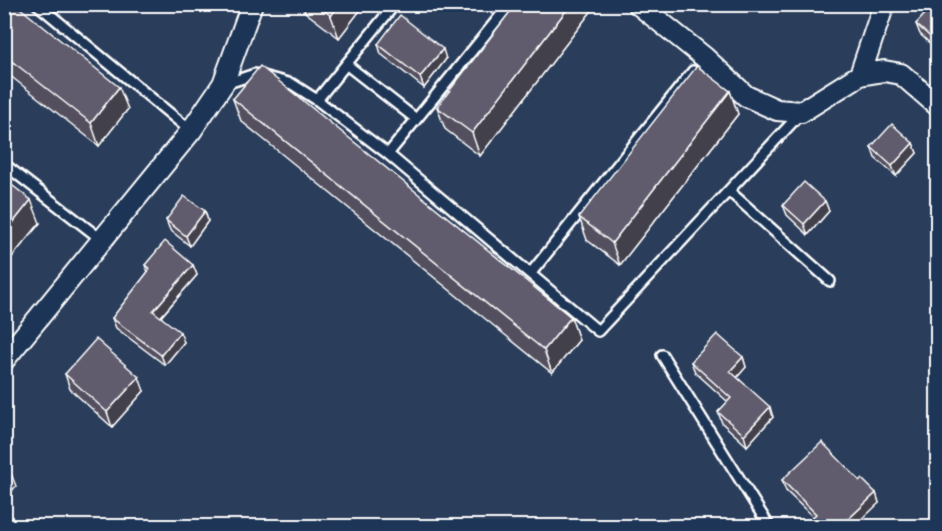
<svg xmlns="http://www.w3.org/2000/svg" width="942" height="531" viewBox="0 0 942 531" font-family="Pangolin,sans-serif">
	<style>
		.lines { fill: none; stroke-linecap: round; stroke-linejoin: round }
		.service-casing { stroke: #fff; stroke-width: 14 }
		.minor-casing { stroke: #fff; stroke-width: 24 }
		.service { stroke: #1d3557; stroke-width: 9 }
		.minor { stroke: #1d3557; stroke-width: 20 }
		.wall { fill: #534f5e; stroke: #fff; stroke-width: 1.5 }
		.shaded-wall { fill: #43404c; stroke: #fff; stroke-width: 1.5 }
		.building { fill: #605c6d; stroke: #fff; stroke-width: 1.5 }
	</style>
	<rect width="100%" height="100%" fill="#2a3d5b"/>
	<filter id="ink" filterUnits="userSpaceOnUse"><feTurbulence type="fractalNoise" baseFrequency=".0167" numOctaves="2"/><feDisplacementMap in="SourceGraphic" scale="12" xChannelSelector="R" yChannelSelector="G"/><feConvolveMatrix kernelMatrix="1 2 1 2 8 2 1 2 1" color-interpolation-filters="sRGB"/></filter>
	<g filter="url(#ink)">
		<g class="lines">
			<defs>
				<path id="service" d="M 37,4 L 191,131
					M 347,65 L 416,119
					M 225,84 L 255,74 L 292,84 L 317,100 L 388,154 L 598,331 L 800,114
					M 317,100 L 395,4
					M 388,154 L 510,4
					M 4,164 L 102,240
					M 729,191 L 830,281
					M 531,273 L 693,71
					M 662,355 L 769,526"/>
				<path id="minor" d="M 638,4 L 704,57 L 746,96 L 777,110 L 801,112 L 860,75 L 884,71 L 901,74 L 938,106
					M 860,75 L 884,4
					M 4,360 L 191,131 L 223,84 L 252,4"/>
			</defs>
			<!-- service casing -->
			<use href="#service" class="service-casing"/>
			<!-- minor casing -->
			<use href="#minor" class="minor-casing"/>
			<!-- service -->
			<use href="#service" class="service"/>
			<!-- minor -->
			<use href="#minor" class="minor"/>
		</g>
		<!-- wall -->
		<path class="wall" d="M 4,4 L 128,109 L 99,146 L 4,71 Z
			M 302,4 L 365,4 L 339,38 L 305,12 Z
			M 938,4 L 938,51 L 920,34 L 916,24 Z
			M 596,5 L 480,156 L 445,129 L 437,107 Z
			M 378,44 L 446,59 L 424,88 L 381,54 Z
			M 730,91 L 738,114 L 620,265 L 587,240 L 579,217 Z
			M 233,99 L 571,317 L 579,340 L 552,373 L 241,121 Z
			M 913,143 L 917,153 L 896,176 L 875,158 L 871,147 Z
			M 4,179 L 40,223 L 12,257 L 4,251 Z
			M 825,201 L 829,211 L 808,235 L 787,215 L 783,205 Z
			M 205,211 L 208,221 L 190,246 L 170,230 L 166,220 Z
			M 145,265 L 193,265 L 197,275 L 161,317 L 184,342 L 165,365 L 116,328 L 112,318 L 148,272 Z
			M 743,357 L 746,367 L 737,377 L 773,417 L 747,446 L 722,423 L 718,412 L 728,402 L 695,372 L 691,362 Z
			M 65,374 L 144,391 L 112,427 L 70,389 Z
			M 782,480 L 860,481 L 876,493 L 879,503 L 813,517 L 786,491 Z"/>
		<!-- shaded-wall -->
		<path class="shaded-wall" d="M 339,4 L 365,4 L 339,38 L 331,16 Z
			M 571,4 L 596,4 L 596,5 L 480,156 L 472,133 Z
			M 443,49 L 446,59 L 424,88 L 420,77 Z
			M 119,87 L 128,109 L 99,146 L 91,123 Z
			M 730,91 L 738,114 L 620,265 L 612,243 Z
			M 913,143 L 917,153 L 896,176 L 892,166 Z
			M 31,200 L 40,223 L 12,257 L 4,234 Z
			M 825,201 L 829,211 L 808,235 L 804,224 Z
			M 205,211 L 208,221 L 190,246 L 186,236 Z
			M 193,265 L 197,275 L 157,321 L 153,311 Z
			M 571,317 L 579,340 L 552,373 L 544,350 Z
			M 180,332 L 184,342 L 165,365 L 161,355 Z
			M 743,357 L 746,367 L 734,381 L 730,371 Z
			M 139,377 L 144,391 L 112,427 L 107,412 Z
			M 770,407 L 773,417 L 747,446 L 744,435 Z
			M 12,476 L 16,486 L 4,500 L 4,486 Z
			M 876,493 L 879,503 L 855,526 L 841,526 Z"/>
		<!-- building -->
		<path class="building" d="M 4,4 L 15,4 L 119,87 L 91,123 L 4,55 Z
			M 316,4 L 339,4 L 331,16 Z
			M 516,4 L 571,4 L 472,133 L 437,107 Z
			M 934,4 L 938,4 L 938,44 L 916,24 Z
			M 400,15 L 443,49 L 420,77 L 378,44 Z
			M 260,66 L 571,317 L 544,350 L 233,99 Z
			M 697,66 L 730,91 L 612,243 L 579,217 Z
			M 892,124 L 913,143 L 892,166 L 871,147 Z
			M 4,179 L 31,200 L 4,234 Z
			M 804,182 L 825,201 L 804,224 L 783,205 Z
			M 184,196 L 205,211 L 186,236 L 166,220 Z
			M 165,241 L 193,265 L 153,311 L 180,332 L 161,355 L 112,318 L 150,269 L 145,265 Z
			M 717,334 L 743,357 L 730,371 L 770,407 L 744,435 L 718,412 L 731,398 L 691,362 Z
			M 96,339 L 139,377 L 107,412 L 65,374 Z
			M 822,442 L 860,481 L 862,479 L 876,493 L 841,526 L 803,526 L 816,514 L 782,480 Z
			M 4,470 L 12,476 L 4,486 Z"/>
	</g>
	<!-- margin -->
	<rect width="942" height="531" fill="none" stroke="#1d3557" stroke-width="24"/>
	<rect x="12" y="12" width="918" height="507" fill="none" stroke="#fff" stroke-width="2" filter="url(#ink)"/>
</svg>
